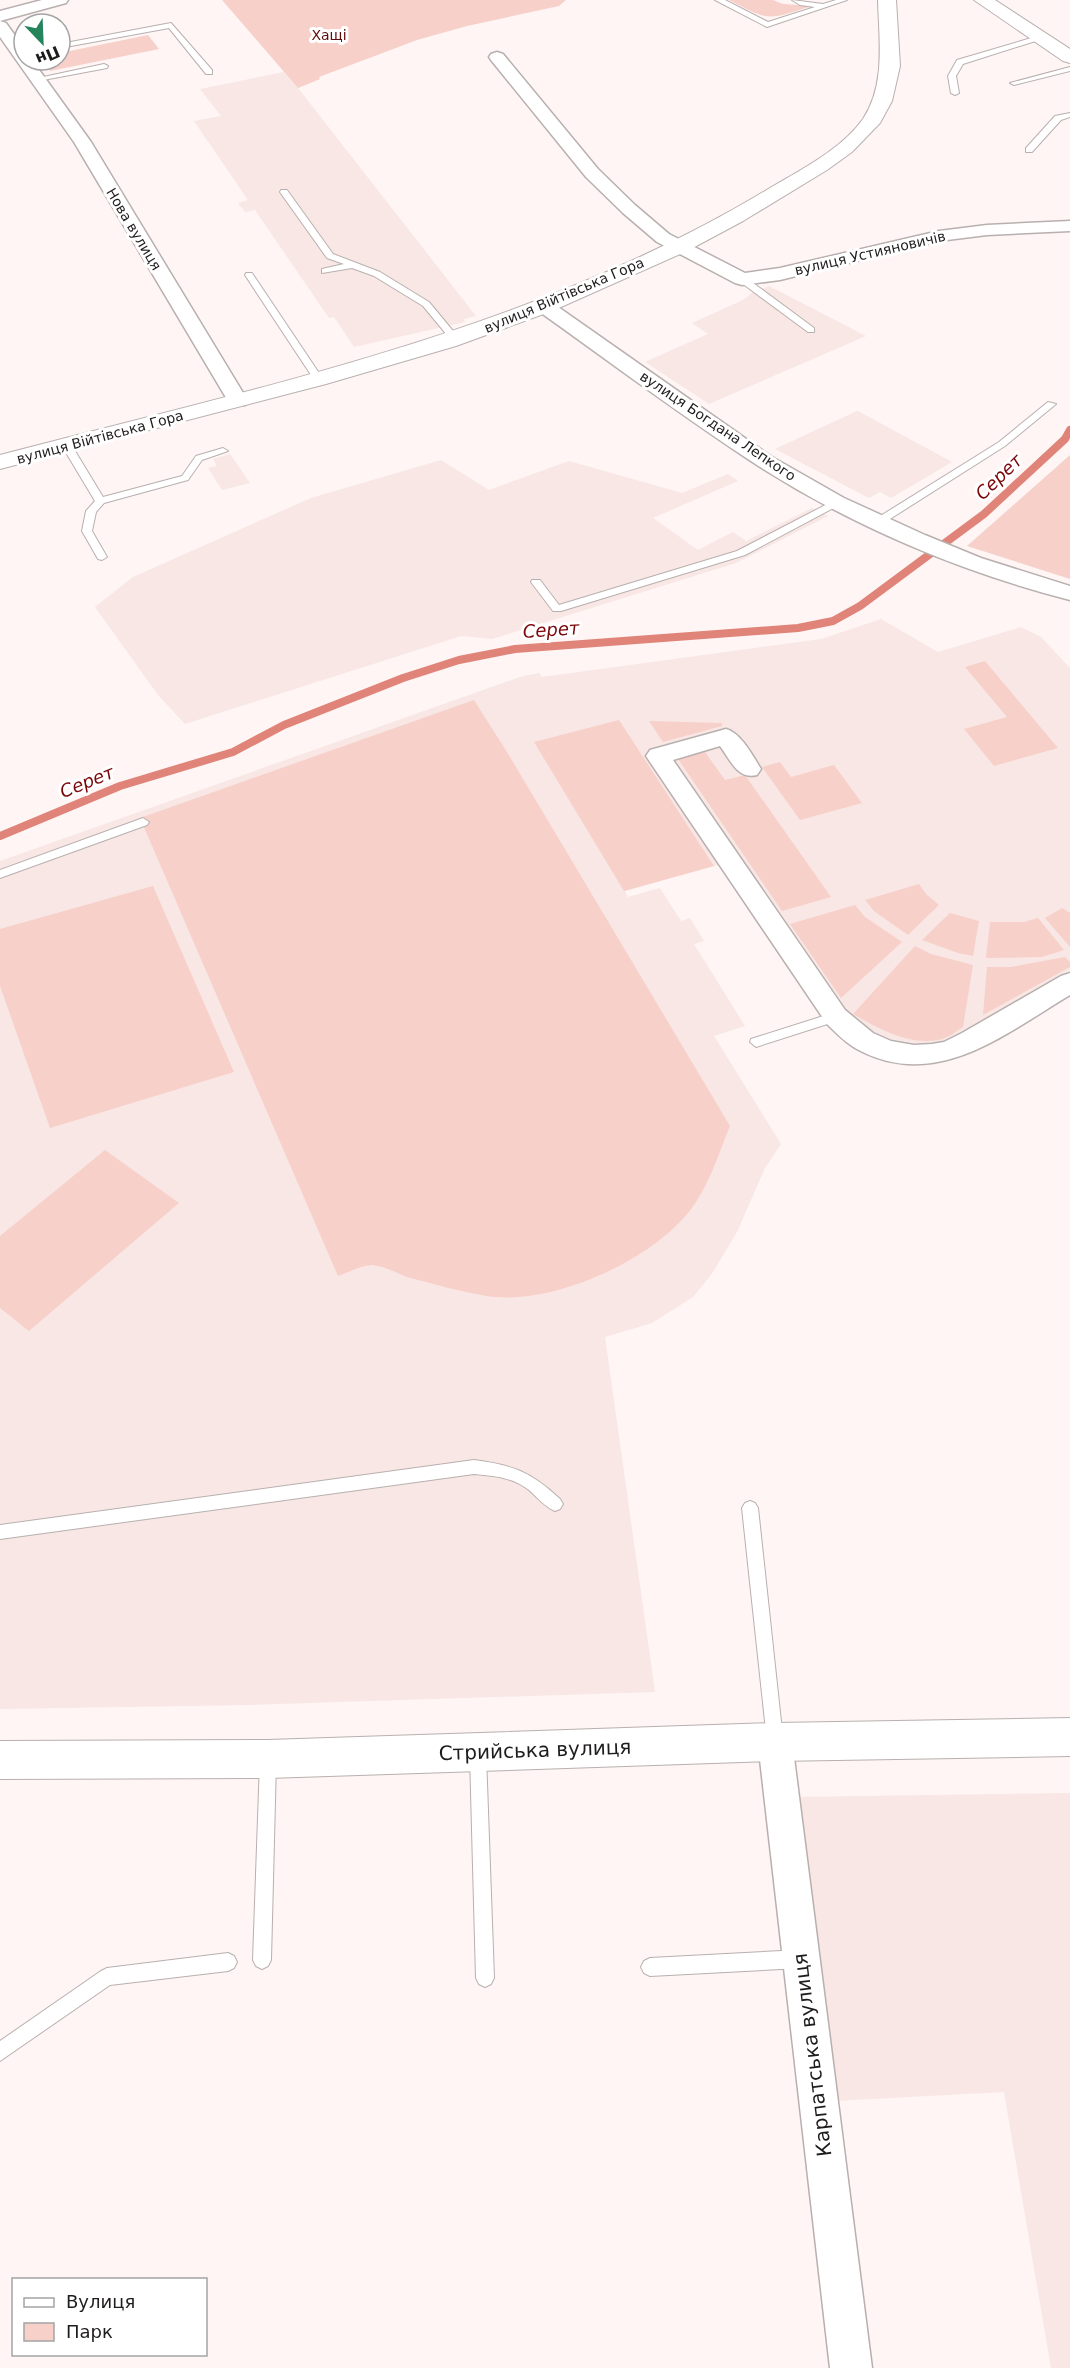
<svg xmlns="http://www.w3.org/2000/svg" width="1070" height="2368" viewBox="0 0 1070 2368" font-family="'DejaVu Sans',sans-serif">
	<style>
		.built { fill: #f8e7e4 }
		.green { fill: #f7d0ca }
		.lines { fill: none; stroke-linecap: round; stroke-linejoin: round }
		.stream { stroke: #e08378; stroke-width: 8 }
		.service-casing { stroke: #b8b0ae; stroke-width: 2 }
		.minor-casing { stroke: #b8b0ae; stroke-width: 3 }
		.tertiary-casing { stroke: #b8b0ae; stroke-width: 2 }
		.secondary-casing { stroke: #b8b0ae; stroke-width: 2 }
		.service { fill: #fff; fill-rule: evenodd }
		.minor { fill: #fff; fill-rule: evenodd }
		.tertiary { fill: #fff; fill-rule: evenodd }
		.secondary { fill: #fff; fill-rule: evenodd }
		.labels { text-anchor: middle; stroke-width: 6; stroke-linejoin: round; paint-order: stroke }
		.far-park-label { font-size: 14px; fill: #600a0a; stroke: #fff }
		.far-street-label { font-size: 14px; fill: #1f1c1c; stroke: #fff }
		.water-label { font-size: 18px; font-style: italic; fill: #7b0609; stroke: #fff }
		.near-street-label { font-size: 20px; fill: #1f1c1c; stroke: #fff }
	</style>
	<rect width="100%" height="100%" fill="#fef5f4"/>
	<!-- built -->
	<path class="built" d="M 284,72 L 298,88 L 476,316 L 464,319 L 465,322 L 354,347 L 334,317 L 329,318 L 255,210 L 245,212 L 238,203 L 248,200 L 194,121 L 221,116 L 200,89 Z
		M 769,286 L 866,336 L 709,404 L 645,362 L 708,334 L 692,323 L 743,300 L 753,292 Z
		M 857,411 L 858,411 L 952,462 L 891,498 L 880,492 L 869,498 L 775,449 Z
		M 230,454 L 250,483 L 222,490 L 208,468 L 217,466 L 213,459 Z
		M 441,460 L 489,490 L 569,461 L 682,493 L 728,474 L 738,481 L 653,518 L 698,550 L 733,532 L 746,541 L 812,508 L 828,516 L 736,563 L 492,639 L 461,636 L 185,724 L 158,695 L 95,607 L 133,577 L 311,498 Z
		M 881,619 L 938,652 L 1021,627 L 1041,637 L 1070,668 L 1070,970 L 941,1044 L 920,1044 L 891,1039 L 870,1030 L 849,1016 L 739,859 L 625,891 L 628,897 L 660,888 L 681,921 L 690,918 L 704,941 L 694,944 L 745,1026 L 714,1036 L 781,1144 L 765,1168 L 737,1232 L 711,1275 L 693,1297 L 652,1323 L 605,1337 L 655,1692 L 247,1705 L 0,1709 L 0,861 L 520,677 L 539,673 L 542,677 L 821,639 Z
		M 1070,1793 L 1070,2368 L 1051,2368 L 1004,2092 L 834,2101 L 795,1797 Z"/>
	<!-- green -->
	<path class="green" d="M 222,0 L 566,0 L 559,6 L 467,26 L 417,40 L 319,77 L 320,79 L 298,88 Z
		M 729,0 L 773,0 L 783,4 L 812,6 C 767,20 771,22 729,0 Z
		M 148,35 L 159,49 L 50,71 L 43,60 L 60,60 L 60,53 Z
		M 1070,455 L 1070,579 L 967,546 Z
		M 985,661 L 1058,748 L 994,766 L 964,729 L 1007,717 L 965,667 Z
		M 474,700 L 507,752 L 730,1126 C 718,1155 708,1189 688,1213 C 648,1262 551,1306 487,1296 C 461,1292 434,1284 407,1277 C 397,1273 384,1266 372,1265 C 362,1265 347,1273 338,1276 L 140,818 Z
		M 619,720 L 714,866 L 624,891 L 534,742 Z
		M 649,721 L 722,723 L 722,726 L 663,742 Z
		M 705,752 L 725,780 L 745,775 L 831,897 L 782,911 L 678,759 Z
		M 780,762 L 791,777 L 834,765 L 862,803 L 800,820 L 762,767 Z
		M 919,884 L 926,894 L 939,905 L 908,935 L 874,911 L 865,900 Z
		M 153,886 L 234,1072 L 50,1128 L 0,986 L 0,929 Z
		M 855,905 L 865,917 L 902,942 L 841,998 L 790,924 Z
		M 1062,908 L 1070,913 L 1070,947 L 1045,918 Z
		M 950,913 L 979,921 L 973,956 L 958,953 L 922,940 Z
		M 1038,918 L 1064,950 L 1042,957 L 986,958 L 990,922 L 1024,922 Z
		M 915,946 L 931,954 L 973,965 L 963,1027 C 957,1031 949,1037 942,1039 C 911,1047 879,1029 853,1014 Z
		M 1065,957 L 1070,962 L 1070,967 L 983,1015 L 987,967 L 1011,967 Z
		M 105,1150 L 179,1203 L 29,1331 L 0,1308 L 0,1236 Z"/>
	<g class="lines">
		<!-- stream -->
		<path class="stream" d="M 0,836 L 120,786 L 233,752 L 284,725 L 403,678 L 459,660 L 515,649 L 798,628 L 833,621 L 860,606 L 984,514 L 1065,439 L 1070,430"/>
		<defs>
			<path id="service" d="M 715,0 L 725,0 L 768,22 L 815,7 L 800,5 L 792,0 L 823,4 L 836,0 L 847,0 L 767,27 Z
				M 171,23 L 212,70 L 212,74 L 206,74 L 169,28 L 60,48 L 60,44 Z
				M 1038,36 L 1045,38 L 963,64 L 956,76 L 959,93 L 955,95 L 951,93 L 948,76 L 957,60 Z
				M 104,64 L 108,66 L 107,68 L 38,81 L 34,79 Z
				M 1070,67 L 1070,71 L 1014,85 L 1010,83 Z
				M 1070,113 L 1070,117 L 1061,120 L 1032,152 L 1026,152 L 1026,148 L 1055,116 Z
				M 281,190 L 287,190 L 333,254 L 380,272 L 429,302 L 458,337 L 458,341 L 452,341 L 423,306 L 374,276 L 352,268 L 322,273 L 322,269 L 344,264 L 327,258 L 280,192 Z
				M 246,273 L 252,273 L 323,379 L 321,381 L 315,381 L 245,275 Z
				M 739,277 L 745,277 L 814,328 L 814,332 L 808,332 L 739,281 Z
				M 1048,402 L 1056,404 L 1005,446 L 882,524 L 874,524 L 874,520 L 999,442 Z
				M 67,443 L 72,446 L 103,497 L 182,476 L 196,456 L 223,448 L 228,451 L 202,460 L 188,480 L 104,503 L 96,512 L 92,531 L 107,557 L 102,560 L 98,559 L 82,531 L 86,511 L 95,501 L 62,446 Z
				M 837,499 L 841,500 L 841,504 L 745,555 L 561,611 L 553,611 L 531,582 L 532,580 L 540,580 L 559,605 L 737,551 Z
				M 143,818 L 149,822 L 147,825 L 0,878 L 0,870 Z
				M 836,1012 L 840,1014 L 842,1017 L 840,1020 L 756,1047 L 750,1042 L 751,1039 Z
				M 474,1460 C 513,1465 531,1472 560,1499 L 563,1504 L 560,1509 L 555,1511 C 545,1507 537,1497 529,1490 C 512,1477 494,1476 474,1474 L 0,1539 L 0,1525 Z
				M 750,1501 L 755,1503 L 758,1508 L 783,1740 L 781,1746 L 775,1748 L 769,1746 L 767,1740 L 742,1508 L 745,1503 Z
				M 478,1747 L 484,1749 L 486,1755 L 494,1978 L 491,1984 L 485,1987 L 479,1984 L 476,1978 L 470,1755 L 472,1749 Z
				M 268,1753 L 274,1755 L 276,1761 L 271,1960 L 268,1966 L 262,1969 L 256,1966 L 253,1960 L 260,1761 L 262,1755 Z
				M 801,1950 L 807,1953 L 810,1959 L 807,1965 L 801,1968 L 650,1976 L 644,1973 L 641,1967 L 644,1961 L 650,1958 Z
				M 228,1953 L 234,1956 L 237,1962 L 234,1968 L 228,1971 L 110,1985 L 0,2061 L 0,2041 L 101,1971 L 107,1968 Z"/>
			<path id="minor" d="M 42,0 L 68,0 L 66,3 L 0,21 L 0,11 Z
				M 0,21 L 6,23 L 24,48 L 24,60 L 32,60 L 91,142 L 248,401 L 245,405 L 231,405 L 228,401 L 74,142 L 0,37 Z
				M 497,52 L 503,54 L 598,169 L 635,205 L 669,234 L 745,273 L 780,268 L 939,231 L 987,225 L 1070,221 L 1070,231 L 987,235 L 939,241 L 780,280 L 742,285 L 735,283 L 657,242 L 623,213 L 586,177 L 491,60 L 489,57 L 491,54 Z
				M 544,300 L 551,302 L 772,457 L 844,498 L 925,535 L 981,558 L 1070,586 L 1070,600 C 961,572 852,526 757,465 C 682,416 610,362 537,310 L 534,306 L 537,302 Z
				M 726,729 C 741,733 753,756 761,769 L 757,775 C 738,780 731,761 720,746 L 673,760 L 845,1010 L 873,1033 L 891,1041 L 914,1045 L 932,1044 L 944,1042 L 962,1033 L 1061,976 L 1070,973 L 1070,995 C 1003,1035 935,1093 855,1048 C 845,1042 835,1032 827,1024 L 646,756 L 650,750 Z
				M 775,1726 L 787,1730 L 792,1742 L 872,2368 L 830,2368 L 758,1742 L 763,1730 Z"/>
			<path id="tertiary" d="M 878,0 L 896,0 L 900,66 L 892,101 L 880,123 L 852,152 L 827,170 L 743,221 L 687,251 L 552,311 L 456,346 L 326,384 L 0,469 L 0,455 C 260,387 532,331 765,191 C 798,171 840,151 863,119 C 886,84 879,40 878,0 Z"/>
			<path id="secondary" d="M 974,0 L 995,0 L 1070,49 L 1070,63 L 1063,61 Z
				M 1070,1718 L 1070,1756 L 775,1761 L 268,1778 L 0,1779 L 0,1741 L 268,1740 L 775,1723 Z"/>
		</defs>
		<!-- service casing -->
		<use href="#service" class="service-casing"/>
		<!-- minor casing -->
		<use href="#minor" class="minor-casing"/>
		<!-- tertiary casing -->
		<use href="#tertiary" class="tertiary-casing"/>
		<!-- secondary casing -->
		<use href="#secondary" class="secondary-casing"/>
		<!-- service -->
		<use href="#service" class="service"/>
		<!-- minor -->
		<use href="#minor" class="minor"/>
		<!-- tertiary -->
		<use href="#tertiary" class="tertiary"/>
		<!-- secondary -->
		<use href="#secondary" class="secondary"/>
	</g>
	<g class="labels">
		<!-- far-park labels -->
		<g class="far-park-label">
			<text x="329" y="40">Хащі</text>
		</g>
		<!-- far-street labels -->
		<g class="far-street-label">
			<text transform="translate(134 229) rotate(59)" y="5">Нова вулиця</text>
			<text transform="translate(870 253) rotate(-13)" y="5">вулиця Устияновичів</text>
			<text transform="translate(564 295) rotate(-23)" y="5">вулиця Війтівська Гора</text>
			<text transform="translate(718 426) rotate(34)" y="5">вулиця Богдана Лепкого</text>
			<text transform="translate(100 437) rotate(-15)" y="5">вулиця Війтівська Гора</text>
		</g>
		<!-- water labels -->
		<g class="water-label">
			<text transform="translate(999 477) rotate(-44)" y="6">Серет</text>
			<text transform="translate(551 630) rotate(-4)" y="6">Серет</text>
			<text transform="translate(87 782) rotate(-22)" y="6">Серет</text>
		</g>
		<!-- near-street labels -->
		<g class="near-street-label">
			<text transform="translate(535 1750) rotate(-2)" y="7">Стрийська вулиця</text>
			<text transform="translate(812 2055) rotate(-97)" y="7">Карпатська вулиця</text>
		</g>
	</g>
	<!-- legend -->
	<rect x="12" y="2278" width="195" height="78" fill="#ffffff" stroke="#a5a4a4" stroke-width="1.5"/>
	<rect x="24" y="2298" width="30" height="9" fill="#ffffff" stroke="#a5a4a4" stroke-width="1.5"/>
	<text x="66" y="2308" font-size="18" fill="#1f1c1c">Вулиця</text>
	<rect x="24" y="2323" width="30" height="18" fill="#f7d0ca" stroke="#a5a4a4" stroke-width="1.5"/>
	<text x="66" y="2338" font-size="18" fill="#1f1c1c">Парк</text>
	<!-- north arrow -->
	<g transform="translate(42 42) rotate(157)"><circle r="28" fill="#ffffff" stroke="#a5a4a4" stroke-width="1.5"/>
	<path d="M0-4.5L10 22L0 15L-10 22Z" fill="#25845c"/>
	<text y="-9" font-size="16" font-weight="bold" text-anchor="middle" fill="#1f1c1c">Пн</text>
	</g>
</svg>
